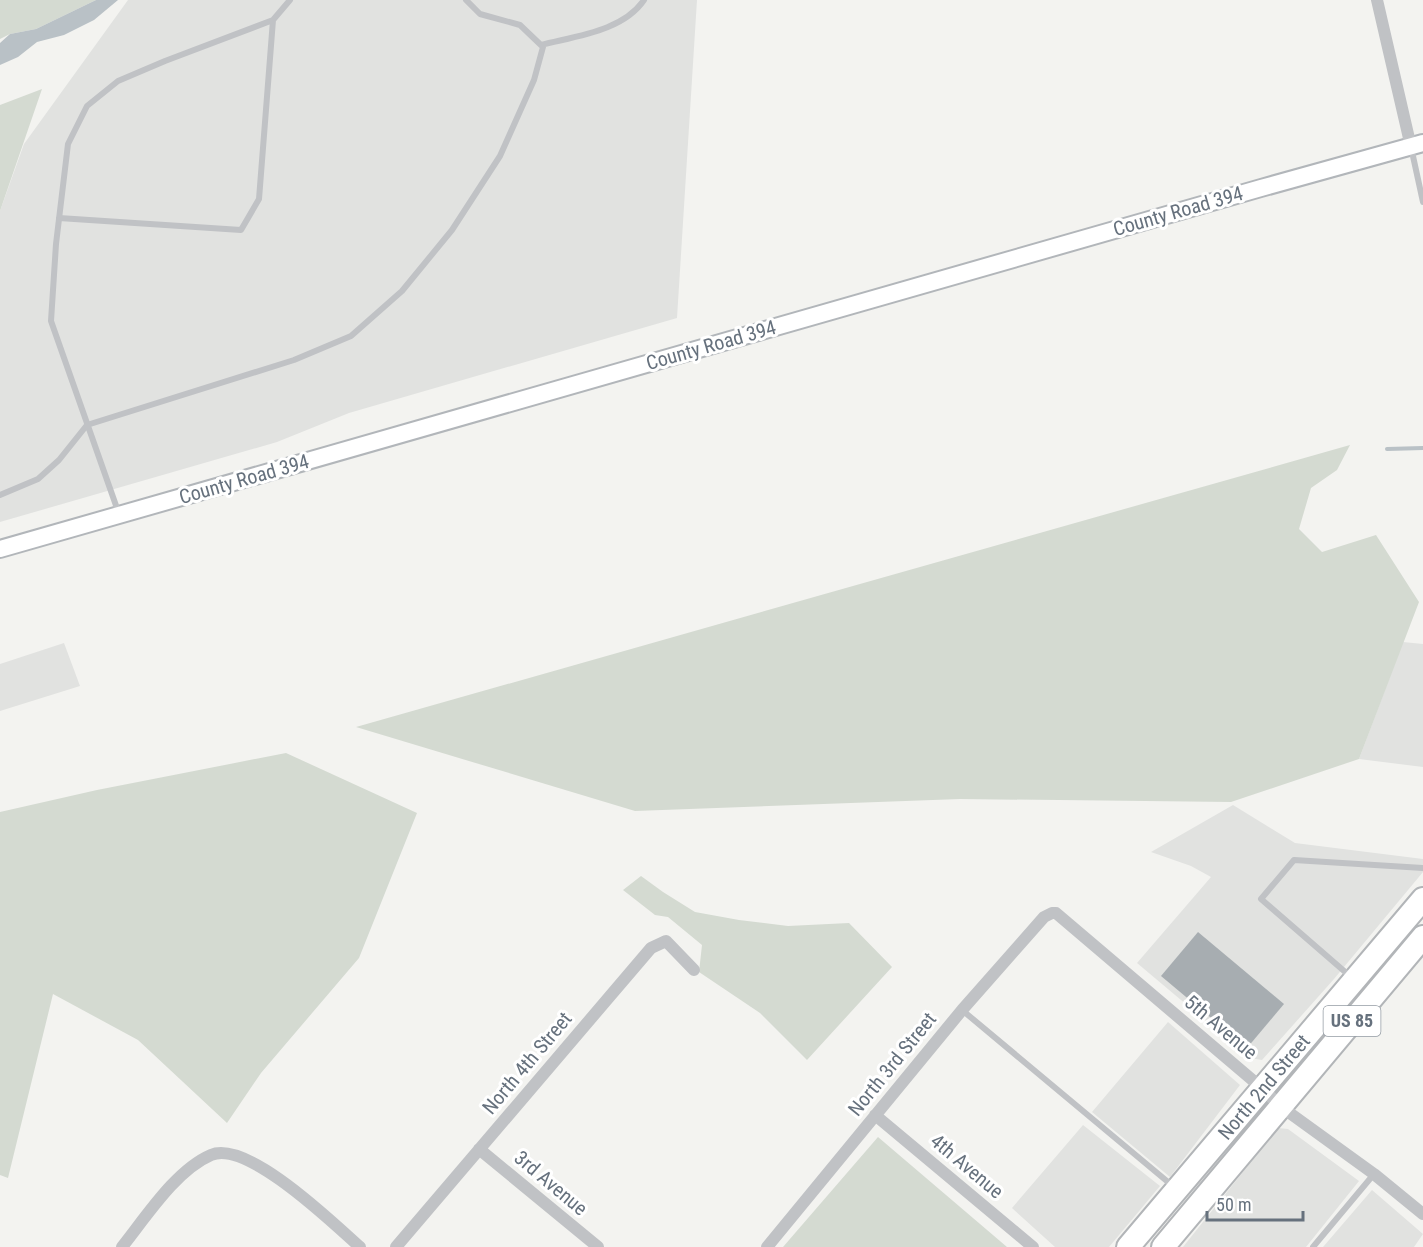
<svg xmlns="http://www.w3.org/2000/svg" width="1423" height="1247" viewBox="0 0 1423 1247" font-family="'Roboto Condensed',sans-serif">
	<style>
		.built { fill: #e1e2e0 }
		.green { fill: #d4dad1 }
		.water { fill: #b9c1c6 }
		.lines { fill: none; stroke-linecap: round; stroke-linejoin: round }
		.stream { stroke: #b9c1c6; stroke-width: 4 }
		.building { fill: #a7adb1 }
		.secondary-casing { stroke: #b2b6ba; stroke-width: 20 }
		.highway-casing { stroke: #b2b5b8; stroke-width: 26 }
		.lane { stroke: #c0c2c5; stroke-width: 6 }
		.street { stroke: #c0c2c5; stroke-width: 12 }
		.secondary { stroke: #fff; stroke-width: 16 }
		.highway { stroke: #fff; stroke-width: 22 }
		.labels { text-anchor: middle; stroke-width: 6; stroke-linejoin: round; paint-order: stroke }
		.shield { fill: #fff; stroke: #949ca4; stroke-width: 1.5 }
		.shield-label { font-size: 18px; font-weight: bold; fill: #66717d }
		.street-label { font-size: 20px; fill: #66717d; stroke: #fff }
	</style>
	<rect width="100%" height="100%" fill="#f3f3f0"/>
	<!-- built -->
	<path class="built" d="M 128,0 L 697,0 L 677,318 L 349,413 L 277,442 L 0,522 L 0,211 L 24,144 Z
		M 1403,642 L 1423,644 L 1423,767 L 1359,759 Z
		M 64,643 L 80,686 L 0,711 L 0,664 Z
		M 1233,805 L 1295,843 L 1423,859 L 1423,872 L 1334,979 L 1262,1060 L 1250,1058 L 1137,963 L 1211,877 L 1191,866 L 1151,852 Z
		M 1168,1022 L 1240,1085 L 1170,1177 L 1092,1112 Z
		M 1083,1125 L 1160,1186 L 1109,1247 L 1055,1247 L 1012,1208 Z
		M 1278,1128 L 1288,1129 L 1359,1181 L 1306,1247 L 1183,1247 Z
		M 1372,1190 L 1423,1234 L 1414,1247 L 1323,1247 Z"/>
	<!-- green -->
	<path class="green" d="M 0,0 L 96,0 L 36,29 L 10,34 L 0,39 Z
		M 42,89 L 0,211 L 0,105 Z
		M 1350,445 L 1337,470 L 1311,488 L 1299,529 L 1322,552 L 1376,535 L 1419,602 L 1359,759 L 1231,802 L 960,799 L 635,811 L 356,727 Z
		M 286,753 L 417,813 L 359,958 L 261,1073 L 227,1123 L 138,1040 L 53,994 L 8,1178 L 0,1175 L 0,812 L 97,790 Z
		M 641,876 L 663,892 L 695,912 L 739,920 L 788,926 L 849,923 L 892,967 L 807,1060 L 760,1013 L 699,972 L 702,945 L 668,917 L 655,915 L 623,890 Z
		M 878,1137 L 1007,1247 L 783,1247 Z"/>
	<!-- water -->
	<path class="water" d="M 96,0 L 118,0 L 94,20 L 64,35 L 37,42 L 18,57 L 0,65 L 0,43 L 10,34 L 36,29 Z"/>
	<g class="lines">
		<!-- stream -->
		<path class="stream" d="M 1387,449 L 1423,448"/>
	</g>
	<!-- building -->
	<path class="building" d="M 1198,932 L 1284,1004 L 1247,1048 L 1161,976 Z"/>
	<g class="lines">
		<defs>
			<path id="secondary" d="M 0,549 L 1261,188 L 1423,143"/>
			<path id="highway" d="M 1128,1247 L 1423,899
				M 1163,1247 L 1423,937"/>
		</defs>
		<!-- secondary casing -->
		<use href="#secondary" class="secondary-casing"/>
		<!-- highway casing -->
		<use href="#highway" class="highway-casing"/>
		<!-- lane -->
		<path class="lane" d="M 541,45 C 576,36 623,31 644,0
			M 1411,147 L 1423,202
			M 59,218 L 241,230 L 259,199 L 273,20
			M 0,495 L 38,479 L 59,460 L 87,425 L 294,360 L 351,336 L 402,291 L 452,230 L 500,156 L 534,80 L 543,47 L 520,25 L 480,14 L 466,0
			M 119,514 L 51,321 L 56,244 L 68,144 L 87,106 L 118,81 L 165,61 L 273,20 L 290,0
			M 1351,977 L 1261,899 L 1294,860 L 1423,868
			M 962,1010 L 1174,1187
			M 1313,1247 L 1374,1174"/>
		<!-- street -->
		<path class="street" d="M 1377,0 L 1411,147
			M 875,1115 L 1033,1247
			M 479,1149 L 598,1247
			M 122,1247 C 146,1217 176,1170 211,1155 C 247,1139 334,1224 360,1247
			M 396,1247 L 651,948 L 666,941 L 694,970
			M 767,1247 L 962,1010 L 1044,917 L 1052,913 L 1056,913 L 1263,1089 L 1280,1106 L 1374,1174 L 1423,1214"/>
		<!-- secondary -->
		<use href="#secondary" class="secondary"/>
		<!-- highway -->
		<use href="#highway" class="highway"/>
	</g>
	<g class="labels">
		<!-- shield labels -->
		<rect class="shield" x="1323.5" y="1006" width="57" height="30" rx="4.5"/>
		<g class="shield-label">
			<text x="1352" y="1027">US 85</text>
		</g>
		<!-- street labels -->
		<g class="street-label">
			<text transform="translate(1178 211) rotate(-16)" y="7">County Road 394</text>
			<text transform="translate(711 345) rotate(-16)" y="7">County Road 394</text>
			<text transform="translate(244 479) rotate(-16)" y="7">County Road 394</text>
			<text transform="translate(1221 1027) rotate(40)" y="7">5th Avenue</text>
			<text transform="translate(527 1063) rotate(-50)" y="7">North 4th Street</text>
			<text transform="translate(892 1064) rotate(-51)" y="7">North 3rd Street</text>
			<text transform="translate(1264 1087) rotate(-50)" y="7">North 2nd Street</text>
			<text transform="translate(967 1166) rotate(40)" y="7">4th Avenue</text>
			<text transform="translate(551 1183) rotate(40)" y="7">3rd Avenue</text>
		</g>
	</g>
	<!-- scale -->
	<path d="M1207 1211v9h96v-9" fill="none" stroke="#66717d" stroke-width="3"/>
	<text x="1216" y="1211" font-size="18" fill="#66717d" stroke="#ffffff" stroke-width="4.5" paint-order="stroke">50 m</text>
</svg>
